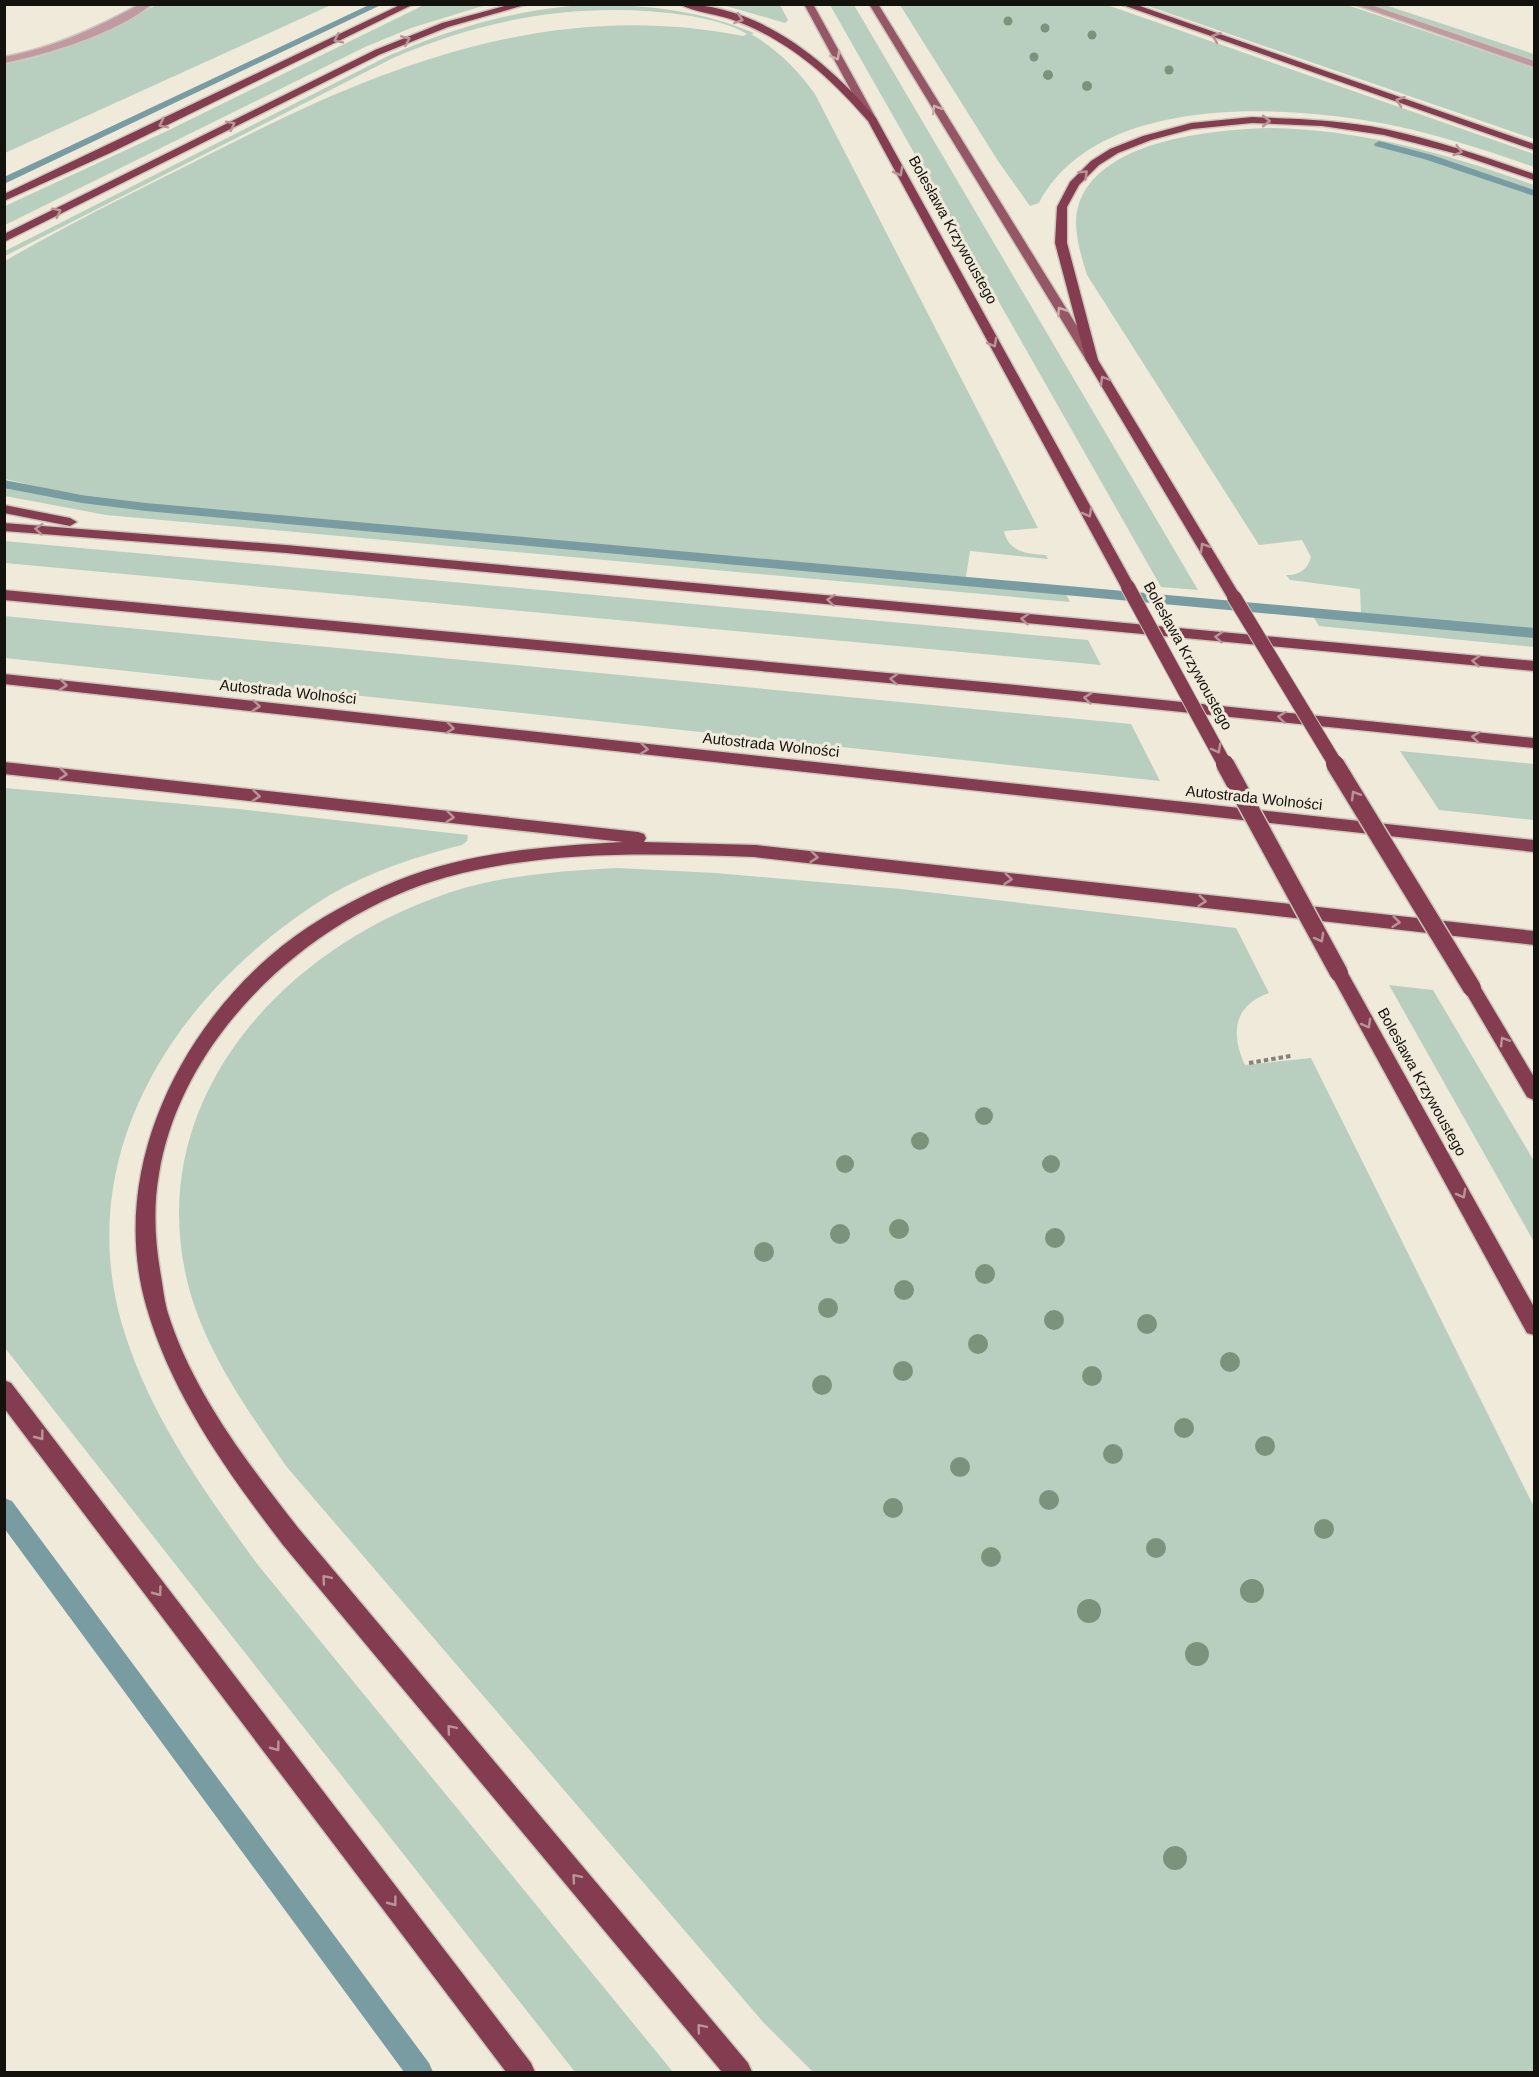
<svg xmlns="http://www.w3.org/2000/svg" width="1539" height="2077" viewBox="0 0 1539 2077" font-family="Arial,sans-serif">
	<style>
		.green { fill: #b8cfbf }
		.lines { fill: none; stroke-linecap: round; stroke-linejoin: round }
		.stream { fill: #799ca3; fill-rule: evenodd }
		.minor-casing { stroke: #cdc7ba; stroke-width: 3 }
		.major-casing { stroke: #cdc7ba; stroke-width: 3 }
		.highway-casing { stroke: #cdc7ba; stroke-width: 3 }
		.path { stroke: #868278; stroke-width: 4; stroke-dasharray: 4.5 3; stroke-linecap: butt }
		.minor { fill: #bf9aa1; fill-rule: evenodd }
		.major { fill: #955665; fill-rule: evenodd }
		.highway { fill: #843d50; fill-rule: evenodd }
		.highway-bridge-far1-casing { stroke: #cdc7ba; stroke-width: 16; stroke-linecap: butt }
		.highway-bridge-casing { stroke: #cdc7ba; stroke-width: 21; stroke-linecap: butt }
		.highway-bridge-far1 { stroke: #843d50; stroke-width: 14 }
		.highway-bridge { stroke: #843d50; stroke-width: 18 }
		.tree { fill: #7b937c }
		.oneway { stroke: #ba9496 }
		.oneway2 { stroke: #ccafac }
		.labels { text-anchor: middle; stroke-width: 6; stroke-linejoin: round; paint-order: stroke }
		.street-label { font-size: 15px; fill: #14120d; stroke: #f0eadb }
	</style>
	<rect width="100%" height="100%" fill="#f0eadb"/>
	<!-- green -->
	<path class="green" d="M 426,4 L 486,5 L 411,28 L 365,47 L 5,225 L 5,206 L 167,131 Z
		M 156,5 L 331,5 L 5,153 L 5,64 C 62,54 106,32 156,5 Z
		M 581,5 C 641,4 698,9 754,33 L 751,34 C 778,50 797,69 815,94 L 1038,528 L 1004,531 C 1008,552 1028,554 1046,555 L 1048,559 L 970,551 L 966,577 L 149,504 L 55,491 L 5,479 L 5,261 C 82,216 163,178 242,138 C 399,59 562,0 743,36 L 747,34 C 731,24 710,20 691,16 C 588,0 487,17 393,58 L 5,256 L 5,251 L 388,56 C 453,28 510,11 581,5 Z
		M 723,5 L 780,5 L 788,20 L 785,23 Z
		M 830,5 L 854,5 L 1198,590 L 1161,587 Z
		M 900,5 L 1107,5 L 1534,154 L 1534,167 C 1486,150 1436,134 1386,124 C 1283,104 1096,94 1039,203 L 1030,206 L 998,161 Z
		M 1145,5 L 1347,5 L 1534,68 L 1534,139 Z
		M 1365,5 L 1385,5 L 1534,54 L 1534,62 Z
		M 1268,128 C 1361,129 1448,154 1534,185 L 1534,647 L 1319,626 L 1309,610 L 1361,613 L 1360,589 L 1290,580 L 1286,575 C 1299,576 1308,569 1311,557 L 1302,540 L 1259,545 L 1087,275 C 1081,255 1072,228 1078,207 C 1097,140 1211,130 1268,128 Z
		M 5,487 L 79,501 L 145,510 L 1065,592 L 1070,602 L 106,515 L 5,496 Z
		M 4,541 L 1088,640 L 1101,665 L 5,563 Z
		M 4,616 L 1131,724 L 1160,781 L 5,658 Z
		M 1400,751 L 1534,764 L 1534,820 L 1439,810 Z
		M 5,788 L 239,809 L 468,835 L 467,841 L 462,845 C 418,856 369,872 330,895 C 184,984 72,1144 121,1321 C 147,1412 203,1490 258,1565 L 673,2072 L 575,2072 L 5,1348 Z
		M 618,868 L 715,873 L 901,889 L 1236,928 L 1269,993 C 1234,1005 1230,1033 1245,1065 L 1311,1058 L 1534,1507 L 1534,2072 L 813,2072 L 763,2022 L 286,1466 C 249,1412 209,1357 190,1292 C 138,1105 279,950 448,893 C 502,875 561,871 618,868 Z
		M 1389,985 L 1433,990 L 1534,1161 L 1534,1242 Z"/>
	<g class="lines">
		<!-- stream -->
		<path class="stream" d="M 371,4 L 383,4 L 4,184 L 4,177 Z
			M 1379,141 L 1432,155 L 1534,190 L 1534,196 L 1424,159 L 1375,146 L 1374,144 Z
			M 4,480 L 82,495 L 146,503 L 1534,628 L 1534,638 L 146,511 L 82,503 L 4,488 Z
			M 4,1498 L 12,1501 L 429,2063 L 433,2072 L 404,2072 L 4,1528 Z"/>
		<defs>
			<path id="minor" d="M 140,4 L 152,4 C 117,33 49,54 4,63 L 4,57 C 53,48 97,28 140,4 Z
				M 1354,4 L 1368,4 L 1534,61 L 1534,67 Z"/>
			<path id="major" d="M 804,4 L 813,4 L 877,120 L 876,122 L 867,120 Z
				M 869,4 L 878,4 L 1098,360 L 1096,363 L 1088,363 L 1086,360 Z"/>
			<path id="highway" d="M 402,4 L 414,4 L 110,153 L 4,201 L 4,194 Z
				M 512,4 L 528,4 L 448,27 L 381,54 L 4,242 L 4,234 L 375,50 L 442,23 Z
				M 679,4 C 759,4 826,60 876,118 L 1135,587 L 1133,590 L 1128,592 L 1121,587 L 868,121 C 831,78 790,41 736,21 C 719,14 695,13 679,4 Z
				M 1120,4 L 1134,4 L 1534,144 L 1534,150 Z
				M 1252,117 C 1296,119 1341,120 1385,129 C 1436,140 1485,157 1534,174 L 1534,180 L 1461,155 L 1384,135 L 1322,126 L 1252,123 L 1192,129 L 1151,140 L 1118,153 L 1099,165 L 1079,185 L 1067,207 L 1067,243 L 1098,360 L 1241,597 L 1234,602 L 1227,597 L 1086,360 L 1055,243 L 1057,207 L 1070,182 L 1091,161 L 1110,149 L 1143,136 L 1191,123 Z
				M 4,505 L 70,518 L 77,522 L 70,526 L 4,513 Z
				M 4,523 L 286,545 L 1534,661 L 1534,671 L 286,553 L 4,531 Z
				M 4,590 L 1016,685 L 1534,738 L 1534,748 L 1016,695 L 4,600 Z
				M 4,674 L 1534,840 L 1534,852 L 4,684 Z
				M 4,762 L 638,832 L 644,834 L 646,838 L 644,842 L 756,845 L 1534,931 L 1534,945 L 754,857 C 652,853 547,850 447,877 C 314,914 182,1033 159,1174 C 153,1208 155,1242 161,1276 C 163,1287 164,1299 167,1310 C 192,1392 247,1462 299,1529 L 748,2063 L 752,2072 L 722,2072 L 283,1545 C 228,1473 173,1397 147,1309 C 107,1175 177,1030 282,946 C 316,919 356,898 396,881 C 467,852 547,846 623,842 L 4,774 Z
				M 1339,966 L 1345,968 L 1534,1307 L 1534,1335 L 1527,1333 L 1333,978 L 1330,973 L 1333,968 Z
				M 1472,981 L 1478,983 L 1534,1077 L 1534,1100 L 1527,1097 L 1466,993 L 1463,988 L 1466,983 Z
				M 4,1380 L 11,1383 L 531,2063 L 535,2072 L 506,2072 L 4,1408 Z"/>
		</defs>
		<!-- minor casing -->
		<use href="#minor" class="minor-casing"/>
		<!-- major casing -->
		<use href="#major" class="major-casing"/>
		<!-- highway casing -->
		<use href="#highway" class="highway-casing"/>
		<!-- path -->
		<path class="path" d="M 1249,1063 L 1291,1056"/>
		<!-- minor -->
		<use href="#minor" class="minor"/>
		<!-- major -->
		<use href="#major" class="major"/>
		<!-- highway -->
		<use href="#highway" class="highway"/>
		<defs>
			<path id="highway-bridge-far1" d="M 1128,587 L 1225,765
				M 1234,597 L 1336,765"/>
			<path id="highway-bridge" d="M 1225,764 L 1339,973
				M 1335,764 L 1472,988"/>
		</defs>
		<!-- highway-bridge-far1 casing -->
		<use href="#highway-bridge-far1" class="highway-bridge-far1-casing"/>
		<!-- highway-bridge casing -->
		<use href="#highway-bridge" class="highway-bridge-casing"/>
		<!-- highway-bridge-far1 -->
		<use href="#highway-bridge-far1" class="highway-bridge-far1"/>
		<!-- highway-bridge -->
		<use href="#highway-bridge" class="highway-bridge"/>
	</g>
	<!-- trees -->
	<g class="tree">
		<circle cx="1008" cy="21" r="4.5"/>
		<circle cx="1045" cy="28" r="4.5"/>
		<circle cx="1092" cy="35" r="4.5"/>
		<circle cx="1034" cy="57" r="4.5"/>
		<circle cx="1169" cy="70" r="4.5"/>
		<circle cx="1048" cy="75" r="5"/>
		<circle cx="1087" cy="86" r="5"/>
		<circle cx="984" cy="1116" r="9"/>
		<circle cx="920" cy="1141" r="9"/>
		<circle cx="845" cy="1164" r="9"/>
		<circle cx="1051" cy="1164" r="9"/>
		<circle cx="899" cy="1229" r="10"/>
		<circle cx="840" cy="1234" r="10"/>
		<circle cx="1055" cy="1238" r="10"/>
		<circle cx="764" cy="1252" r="10"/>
		<circle cx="985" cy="1274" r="10"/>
		<circle cx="904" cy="1290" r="10"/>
		<circle cx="828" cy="1308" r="10"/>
		<circle cx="1054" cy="1320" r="10"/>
		<circle cx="1147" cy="1324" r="10"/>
		<circle cx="978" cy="1344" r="10"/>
		<circle cx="1230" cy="1362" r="10"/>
		<circle cx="903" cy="1371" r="10"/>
		<circle cx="1092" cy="1376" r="10"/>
		<circle cx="822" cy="1385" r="10"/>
		<circle cx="1184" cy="1428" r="10"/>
		<circle cx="1265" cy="1446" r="10"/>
		<circle cx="1113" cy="1454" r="10"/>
		<circle cx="960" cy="1467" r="10"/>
		<circle cx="1049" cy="1500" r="10"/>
		<circle cx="893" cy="1508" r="10"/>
		<circle cx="1324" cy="1529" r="10"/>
		<circle cx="1156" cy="1548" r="10"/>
		<circle cx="991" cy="1557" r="10"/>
		<circle cx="1252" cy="1591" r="12"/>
		<circle cx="1089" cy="1611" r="12"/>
		<circle cx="1197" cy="1654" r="12"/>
		<circle cx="1175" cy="1858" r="12"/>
	</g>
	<!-- one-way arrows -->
	<defs><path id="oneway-chevron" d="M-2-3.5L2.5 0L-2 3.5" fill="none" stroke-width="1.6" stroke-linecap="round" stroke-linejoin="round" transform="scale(1.5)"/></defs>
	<g class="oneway">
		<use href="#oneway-chevron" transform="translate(739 19) rotate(19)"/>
		<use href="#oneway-chevron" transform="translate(1216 37) rotate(-161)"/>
		<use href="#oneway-chevron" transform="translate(338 39) rotate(154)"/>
		<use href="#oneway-chevron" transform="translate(406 40) rotate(-23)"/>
		<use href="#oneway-chevron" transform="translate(1400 101) rotate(-161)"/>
		<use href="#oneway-chevron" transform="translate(1266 121)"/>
		<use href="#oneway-chevron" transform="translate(163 124) rotate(154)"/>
		<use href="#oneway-chevron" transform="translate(231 125) rotate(-27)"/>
		<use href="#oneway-chevron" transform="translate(1458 151) rotate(16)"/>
		<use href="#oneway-chevron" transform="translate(899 172) rotate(61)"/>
		<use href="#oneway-chevron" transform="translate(1084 174) rotate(-43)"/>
		<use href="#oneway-chevron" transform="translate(57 212) rotate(-27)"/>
		<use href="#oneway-chevron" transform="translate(993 343) rotate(61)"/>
		<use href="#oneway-chevron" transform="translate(1104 380) rotate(-121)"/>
		<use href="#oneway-chevron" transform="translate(1088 513) rotate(61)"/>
		<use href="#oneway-chevron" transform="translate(39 529) rotate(-175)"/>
		<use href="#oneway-chevron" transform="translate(1204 547) rotate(-121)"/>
		<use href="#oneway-chevron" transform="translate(831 600) rotate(-175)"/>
		<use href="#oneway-chevron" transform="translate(1025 619) rotate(-175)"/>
		<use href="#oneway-chevron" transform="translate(1219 637) rotate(-175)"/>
		<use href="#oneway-chevron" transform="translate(1476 661) rotate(-175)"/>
		<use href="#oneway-chevron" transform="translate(894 679) rotate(-175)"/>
		<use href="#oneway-chevron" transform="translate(63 685) rotate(6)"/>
		<use href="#oneway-chevron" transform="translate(1088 698) rotate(-174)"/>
		<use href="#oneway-chevron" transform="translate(256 706) rotate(6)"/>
		<use href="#oneway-chevron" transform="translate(1282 717) rotate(-174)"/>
		<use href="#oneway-chevron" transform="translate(450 728) rotate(6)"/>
		<use href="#oneway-chevron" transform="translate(1476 737) rotate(-174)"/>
		<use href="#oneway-chevron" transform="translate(644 749) rotate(6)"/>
		<use href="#oneway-chevron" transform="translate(1217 749) rotate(61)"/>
		<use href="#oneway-chevron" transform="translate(63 774) rotate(6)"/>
		<use href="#oneway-chevron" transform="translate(1355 795) rotate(-121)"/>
		<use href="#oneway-chevron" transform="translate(256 796) rotate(6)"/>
		<use href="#oneway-chevron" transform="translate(450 817) rotate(6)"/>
		<use href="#oneway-chevron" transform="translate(814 857) rotate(6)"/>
		<use href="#oneway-chevron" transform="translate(1008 879) rotate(6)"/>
		<use href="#oneway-chevron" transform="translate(1202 901) rotate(6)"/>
		<use href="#oneway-chevron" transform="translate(1396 922) rotate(6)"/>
		<use href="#oneway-chevron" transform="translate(1320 938) rotate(61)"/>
		<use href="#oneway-chevron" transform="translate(1367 1024) rotate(61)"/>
		<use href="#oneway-chevron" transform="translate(1504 1041) rotate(-121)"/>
		<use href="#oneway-chevron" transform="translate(1462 1194) rotate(61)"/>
		<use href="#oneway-chevron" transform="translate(40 1436) rotate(53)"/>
		<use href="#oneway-chevron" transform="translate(326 1579) rotate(-130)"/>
		<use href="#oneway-chevron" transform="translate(158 1592) rotate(53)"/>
		<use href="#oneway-chevron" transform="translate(451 1729) rotate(-130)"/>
		<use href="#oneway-chevron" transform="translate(276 1747) rotate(53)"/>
		<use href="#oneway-chevron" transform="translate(576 1878) rotate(-130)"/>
		<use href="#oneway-chevron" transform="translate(393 1902) rotate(53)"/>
		<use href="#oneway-chevron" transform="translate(701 2028) rotate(-130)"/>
	</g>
	<g class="oneway2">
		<use href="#oneway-chevron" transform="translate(836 56) rotate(61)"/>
		<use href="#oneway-chevron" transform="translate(936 109) rotate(-121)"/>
		<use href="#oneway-chevron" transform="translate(1061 311) rotate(-123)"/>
	</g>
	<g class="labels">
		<!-- street labels -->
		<g class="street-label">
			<text transform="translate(953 230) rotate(61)" y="5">Bolesława Krzywoustego</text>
			<text transform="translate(1188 656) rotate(61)" y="5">Bolesława Krzywoustego</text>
			<text transform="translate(288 692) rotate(6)" y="5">Autostrada Wolności</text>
			<text transform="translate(771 745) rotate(6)" y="5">Autostrada Wolności</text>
			<text transform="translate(1254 798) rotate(6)" y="5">Autostrada Wolności</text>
			<text transform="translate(1422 1082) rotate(61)" y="5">Bolesława Krzywoustego</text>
		</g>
	</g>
	<!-- border -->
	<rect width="1539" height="2077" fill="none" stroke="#14120d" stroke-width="12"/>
</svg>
